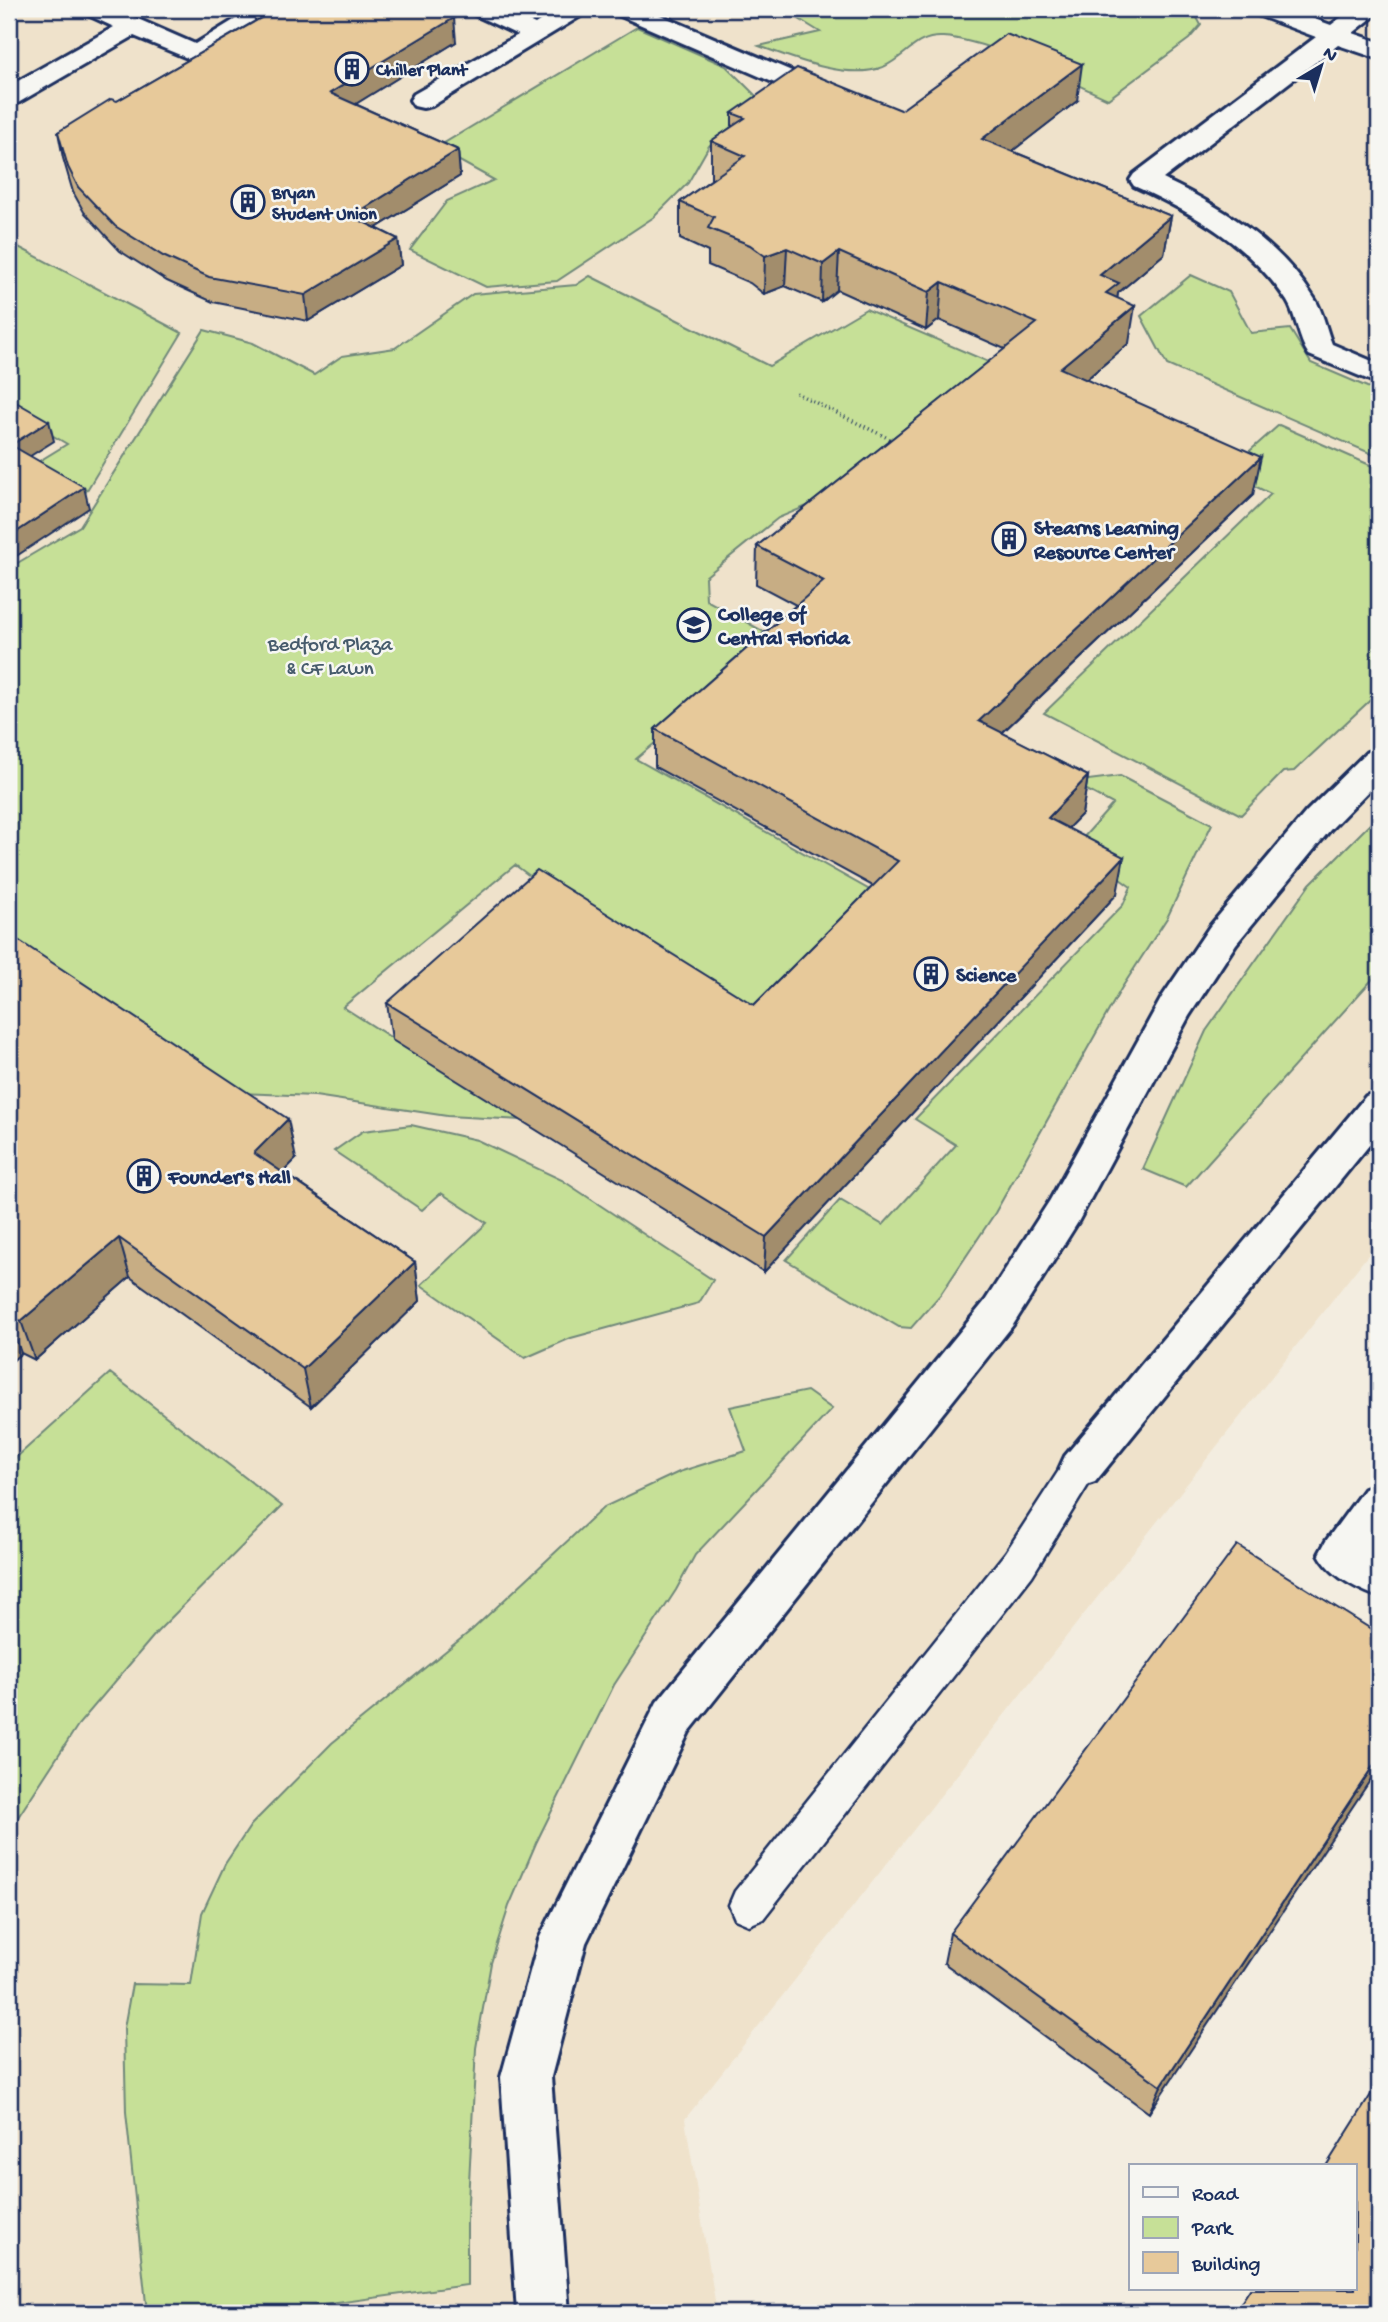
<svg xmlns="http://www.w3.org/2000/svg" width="1388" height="2322" viewBox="0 0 1388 2322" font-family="'Gochi Hand',sans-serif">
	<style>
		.built { fill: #efe2cb }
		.green { fill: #c6e097; stroke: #70887a; stroke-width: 2 }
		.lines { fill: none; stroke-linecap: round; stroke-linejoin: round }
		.service-casing { stroke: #1b2f5e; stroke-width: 5 }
		.minor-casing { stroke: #1b2f5e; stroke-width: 6 }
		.path { stroke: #1b2f5e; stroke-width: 3.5; stroke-dasharray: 1 3.5; stroke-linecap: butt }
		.service { fill: #f6f6f2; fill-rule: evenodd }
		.minor { fill: #f6f6f2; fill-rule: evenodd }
		.wall { fill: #c7ad84; stroke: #1b2f5e; stroke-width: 2 }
		.shaded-wall { fill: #a28d6c; stroke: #1b2f5e; stroke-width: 2 }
		.building { fill: #e7c99a; stroke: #1b2f5e; stroke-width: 2 }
		.labels { text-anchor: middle; stroke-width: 5; stroke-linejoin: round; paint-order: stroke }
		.far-poi-label { font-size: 18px; font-weight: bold; fill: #1b2f5e; stroke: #f6f6f2; text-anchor: start }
		.poi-label { font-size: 21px; font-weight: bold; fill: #1b2f5e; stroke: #f6f6f2; text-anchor: start }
		.park-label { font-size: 21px; fill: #465b6c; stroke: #f6f6f2 }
	</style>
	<rect width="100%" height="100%" fill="#f3ede0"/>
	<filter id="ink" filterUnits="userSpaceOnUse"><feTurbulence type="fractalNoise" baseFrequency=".0143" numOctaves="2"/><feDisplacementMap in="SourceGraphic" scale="14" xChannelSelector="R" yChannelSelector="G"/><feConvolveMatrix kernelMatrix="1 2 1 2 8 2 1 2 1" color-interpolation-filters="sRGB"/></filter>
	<g filter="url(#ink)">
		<!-- built -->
		<path class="built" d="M 9,9 L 1379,9 L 1379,1241 L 685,2119 L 717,2313 L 9,2313 Z"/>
		<!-- green -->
		<path class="green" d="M 825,9 L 1187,9 L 1194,12 L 1201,25 L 1189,39 L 1108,99 C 1063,79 990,40 943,37 C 916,35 906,57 883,67 C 848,81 792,58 759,46 L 820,32 L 794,16 Z
			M 637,27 L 726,66 L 761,101 L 709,146 L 688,183 L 654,217 L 557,281 L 486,287 L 410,250 L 447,201 L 494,180 L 436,148 Z
			M 9,242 L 182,333 L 84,495 L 33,465 L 67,444 L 9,410 Z
			M 1191,275 L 1229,292 L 1251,333 L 1290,329 L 1311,363 L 1379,392 L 1379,457 L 1167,365 L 1141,316 Z
			M 590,276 L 769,366 L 866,309 L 991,363 L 831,496 L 778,518 L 705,577 L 706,600 L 777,639 L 636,759 L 891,902 L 753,1042 L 515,865 L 343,1007 L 521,1120 L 447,1116 L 315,1096 L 239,1093 L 9,935 L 9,568 L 80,526 L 204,330 L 253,343 L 314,375 L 342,356 L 395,348 L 473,294 L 576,285 Z
			M 1279,425 L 1379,469 L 1379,692 L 1294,771 L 1283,772 L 1241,815 L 1044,713 L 1271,494 L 1226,472 Z
			M 1120,776 L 1212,824 L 1167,918 L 1121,989 L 995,1213 L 941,1294 L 911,1328 L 899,1327 L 786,1260 L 840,1200 L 883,1225 L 956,1145 L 915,1119 L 1123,905 L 1131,887 L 1095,861 L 1083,838 L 1113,804 L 1072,782 Z
			M 1379,815 L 1379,972 L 1186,1187 L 1143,1169 L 1206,1031 L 1310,884 Z
			M 411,1125 L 477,1140 L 562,1180 L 713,1280 L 699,1303 L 571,1338 L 525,1358 L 421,1285 L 487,1223 L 441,1193 L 422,1210 L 334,1151 L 363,1131 Z
			M 110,1373 L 282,1506 L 157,1632 L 78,1725 L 9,1831 L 9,1464 Z
			M 807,1391 L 832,1409 L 695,1555 L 676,1590 L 614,1685 L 536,1843 L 509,1906 L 491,1963 L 476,2048 L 467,2221 L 467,2285 L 265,2313 L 147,2313 L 126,2112 L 124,2028 L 132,1984 L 191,1985 L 202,1913 L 225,1864 L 251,1825 L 332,1743 L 473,1629 L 604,1507 L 679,1472 L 746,1451 L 730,1407 Z"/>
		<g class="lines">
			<defs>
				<path id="service" d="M 1080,1453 L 1093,1458 L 1098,1469 L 1032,1576 L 763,1919 L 749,1925 L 735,1919 L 729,1905 L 735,1891 L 1006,1552 L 1067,1458 Z"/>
				<path id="minor" d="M 83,9 L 115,9 L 195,44 L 252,9 L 282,9 L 278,14 L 206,59 L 197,62 L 134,36 L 18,103 L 9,105 L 9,86 L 114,27 L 86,14 Z
					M 470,9 L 502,9 L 535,24 L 558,9 L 588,9 L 584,14 L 432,106 L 423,108 L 414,106 L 410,100 L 414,94 L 518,35 L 473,14 Z
					M 612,9 L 646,9 L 841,92 L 845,98 L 841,104 L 832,106 L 823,104 L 616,14 Z
					M 1251,9 L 1287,9 L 1331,25 L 1352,9 L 1379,9 L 1377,14 L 1353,33 L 1379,42 L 1379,59 L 1338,45 L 1163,179 C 1221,206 1279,242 1314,298 C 1323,311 1326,329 1332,344 L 1379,364 L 1379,384 L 1309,355 C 1298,339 1297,317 1287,301 C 1250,245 1193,213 1134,186 L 1130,180 L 1134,174 L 1316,37 L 1255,14 Z
					M 1379,748 L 1379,780 L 1330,830 L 1236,944 L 1189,1016 L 1078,1222 L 1013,1325 L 689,1732 L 586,1943 L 551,2077 L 569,2313 L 517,2313 L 501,2077 L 539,1939 L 657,1702 L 985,1301 L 1050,1200 L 1162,997 L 1210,926 L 1306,812 L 1367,752 Z
					M 1379,1091 L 1379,1133 L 1095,1482 L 1080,1487 L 1065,1482 L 1059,1469 L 1065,1456 L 1366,1096 Z
					M 1379,1484 L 1379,1536 L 1370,1549 L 1379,1555 L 1379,1597 C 1357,1589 1330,1576 1319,1554 L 1326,1541 L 1364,1489 Z"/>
			</defs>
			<!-- service casing -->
			<use href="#service" class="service-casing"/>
			<!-- minor casing -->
			<use href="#minor" class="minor-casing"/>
			<!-- path -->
			<path class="path" d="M 796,393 L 896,442"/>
			<!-- service -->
			<use href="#service" class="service"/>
			<!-- minor -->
			<use href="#minor" class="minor"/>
		</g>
		<!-- wall -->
		<path class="wall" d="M 216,9 L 248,9 L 233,18 Z
			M 254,9 L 434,9 L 456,42 L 355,104 L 458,150 L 460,176 L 376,228 L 398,239 L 401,265 L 308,321 L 213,302 L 167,281 L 120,251 L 84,212 L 73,192 L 63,158 L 58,132 L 117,101 L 255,21 Z
			M 754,9 L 792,9 L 761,16 Z
			M 1077,101 L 1012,151 L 1171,216 L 1164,254 L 1118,293 L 1117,298 L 1129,343 L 1086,380 L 1253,495 L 1002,733 L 1088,776 L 1082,814 L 1068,828 L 1117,894 L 764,1272 L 392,1040 L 387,1003 L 754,1005 L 873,886 L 655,767 L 655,729 L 796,605 L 756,584 L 757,546 L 1005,349 L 939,320 L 926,330 L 837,290 L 822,302 L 785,286 L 764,294 L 750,283 L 708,265 L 708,252 L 680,239 L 680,202 L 712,179 L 711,179 L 711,141 L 732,127 L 732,113 L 901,110 Z
			M 9,934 L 296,1159 L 283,1172 L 415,1262 L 420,1301 L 311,1407 L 130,1277 L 35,1360 L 21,1353 L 9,1364 Z
			M 1379,1634 L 1149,2113 L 944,1963 L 950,1933 Z"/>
		<!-- shaded-wall -->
		<path class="shaded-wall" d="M 231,9 L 248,9 L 233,18 Z
			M 761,9 L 792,9 L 761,16 Z
			M 454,18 L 456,42 L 333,118 L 330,93 Z
			M 1082,64 L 1077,101 L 979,177 L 982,139 Z
			M 458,150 L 460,176 L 376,228 L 361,221 L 365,208 Z
			M 1171,216 L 1164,254 L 1118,293 L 1114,321 L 1100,275 Z
			M 398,239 L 401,265 L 308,321 L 305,295 Z
			M 787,248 L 785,286 L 764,294 L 765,256 Z
			M 839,252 L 837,290 L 822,302 L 823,264 Z
			M 942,282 L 939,320 L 926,330 L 929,292 Z
			M 1135,306 L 1129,343 L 1055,406 L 1060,368 Z
			M 49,421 L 54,441 L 16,465 L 11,445 Z
			M 1261,457 L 1253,495 L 974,759 L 979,721 Z
			M 84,487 L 89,508 L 9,561 L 9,537 Z
			M 1088,776 L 1082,814 L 1042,855 L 1048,818 Z
			M 1124,857 L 1117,894 L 764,1272 L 766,1237 Z
			M 288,1119 L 296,1159 L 263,1193 L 254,1153 Z
			M 119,1238 L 130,1277 L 35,1360 L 21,1321 Z
			M 415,1262 L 420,1301 L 311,1407 L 303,1369 Z
			M 9,1320 L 21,1353 L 9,1364 Z
			M 1379,1757 L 1379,1767 L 1149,2113 L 1161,2086 Z"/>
		<!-- building -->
		<path class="building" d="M 259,9 L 434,9 L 454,18 L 330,93 L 458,150 L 365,208 L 374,213 L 361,221 L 398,239 L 305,295 L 209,277 L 163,256 L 115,226 L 78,187 L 68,167 L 58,132 L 111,99 L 117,101 L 268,14 Z
			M 1006,34 L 1082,64 L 982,139 L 1171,216 L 1100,275 L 1119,283 L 1106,293 L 1135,306 L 1060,368 L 1261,457 L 979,721 L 1088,776 L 1048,818 L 1124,857 L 766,1237 L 387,1003 L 537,870 L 754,1005 L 898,861 L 655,729 L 824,581 L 757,546 L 1037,323 L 942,282 L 929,292 L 839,252 L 823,264 L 787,248 L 765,256 L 750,245 L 708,228 L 714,217 L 680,202 L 745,156 L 711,141 L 745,118 L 732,113 L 797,68 L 901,110 Z
			M 9,398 L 49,421 L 11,445 L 84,487 L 9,537 Z
			M 9,934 L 288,1119 L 254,1153 L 415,1262 L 303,1369 L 119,1238 L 21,1321 L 9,1315 Z
			M 1237,1545 L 1379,1634 L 1379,1757 L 1161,2086 L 950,1933 Z
			M 1379,2082 L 1379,2313 L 1237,2313 L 1235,2312 L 1250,2289 L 1355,2289 L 1355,2166 L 1326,2166 Z"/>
	</g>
	<!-- icons -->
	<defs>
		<symbol id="building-ring" viewBox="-11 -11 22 22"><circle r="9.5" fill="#f6f6f2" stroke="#1b2f5e" stroke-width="1.5"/><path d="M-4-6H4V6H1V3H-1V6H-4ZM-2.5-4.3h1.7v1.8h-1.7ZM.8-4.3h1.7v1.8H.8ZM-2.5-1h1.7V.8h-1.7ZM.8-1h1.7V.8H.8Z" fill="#1b2f5e"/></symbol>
		<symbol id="university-ring" viewBox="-11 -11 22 22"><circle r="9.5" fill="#f6f6f2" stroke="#1b2f5e" stroke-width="1.5"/><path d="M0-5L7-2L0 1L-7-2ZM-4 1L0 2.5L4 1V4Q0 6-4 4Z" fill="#1b2f5e"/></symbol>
	</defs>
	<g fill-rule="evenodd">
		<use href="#building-ring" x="333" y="50" width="38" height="38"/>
		<use href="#building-ring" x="229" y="183" width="38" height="38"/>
		<use href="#building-ring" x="990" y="520" width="38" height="38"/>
		<use href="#university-ring" x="675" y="606" width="38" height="38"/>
		<use href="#building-ring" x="912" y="955" width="38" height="38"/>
		<use href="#building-ring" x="125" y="1157" width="38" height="38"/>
	</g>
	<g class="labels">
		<!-- far-poi labels -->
		<g class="far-poi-label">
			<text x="376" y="75">Chiller Plant</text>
			<text x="272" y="198">Bryan<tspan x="272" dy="21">Student Union</tspan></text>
		</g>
		<!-- poi labels -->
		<g class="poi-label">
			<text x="1034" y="534">Stearns Learning<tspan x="1034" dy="24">Resource Center</tspan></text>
			<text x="718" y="620">College of<tspan x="718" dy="24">Central Florida</tspan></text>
			<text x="956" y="981">Science</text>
			<text x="168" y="1183">Founder's Hall</text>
		</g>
		<!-- park labels -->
		<g class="park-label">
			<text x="330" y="650">Bedford Plaza<tspan x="330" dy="24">&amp; CF Lawn</tspan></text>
		</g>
	</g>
	<!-- margin -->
	<rect width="1388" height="2322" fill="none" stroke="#f6f6f2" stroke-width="35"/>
	<rect x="18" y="18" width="1353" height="2287" fill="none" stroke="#1b2f5e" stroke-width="2.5" filter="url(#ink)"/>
	<!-- legend -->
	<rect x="1129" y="2164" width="228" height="126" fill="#f6f6f2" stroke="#9ea6b7" stroke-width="2"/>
	<rect x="1143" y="2187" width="35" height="10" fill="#f6f6f2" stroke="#9ea6b7" stroke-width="2"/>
	<text x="1192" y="2200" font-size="21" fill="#1b2f5e">Road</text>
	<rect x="1143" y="2217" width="35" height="21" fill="#c6e097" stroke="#9ea6b7" stroke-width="2"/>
	<text x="1192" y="2234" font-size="21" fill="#1b2f5e">Park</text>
	<rect x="1143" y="2252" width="35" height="21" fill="#e7c99a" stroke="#9ea6b7" stroke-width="2"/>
	<text x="1192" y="2270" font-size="21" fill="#1b2f5e">Building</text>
	<!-- north arrow -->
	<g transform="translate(1321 66) rotate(38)" stroke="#f6f6f2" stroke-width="5" paint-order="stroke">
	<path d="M0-5L12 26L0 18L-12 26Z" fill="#1b2f5e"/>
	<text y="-10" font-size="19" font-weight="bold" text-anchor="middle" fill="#1b2f5e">N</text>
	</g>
</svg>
